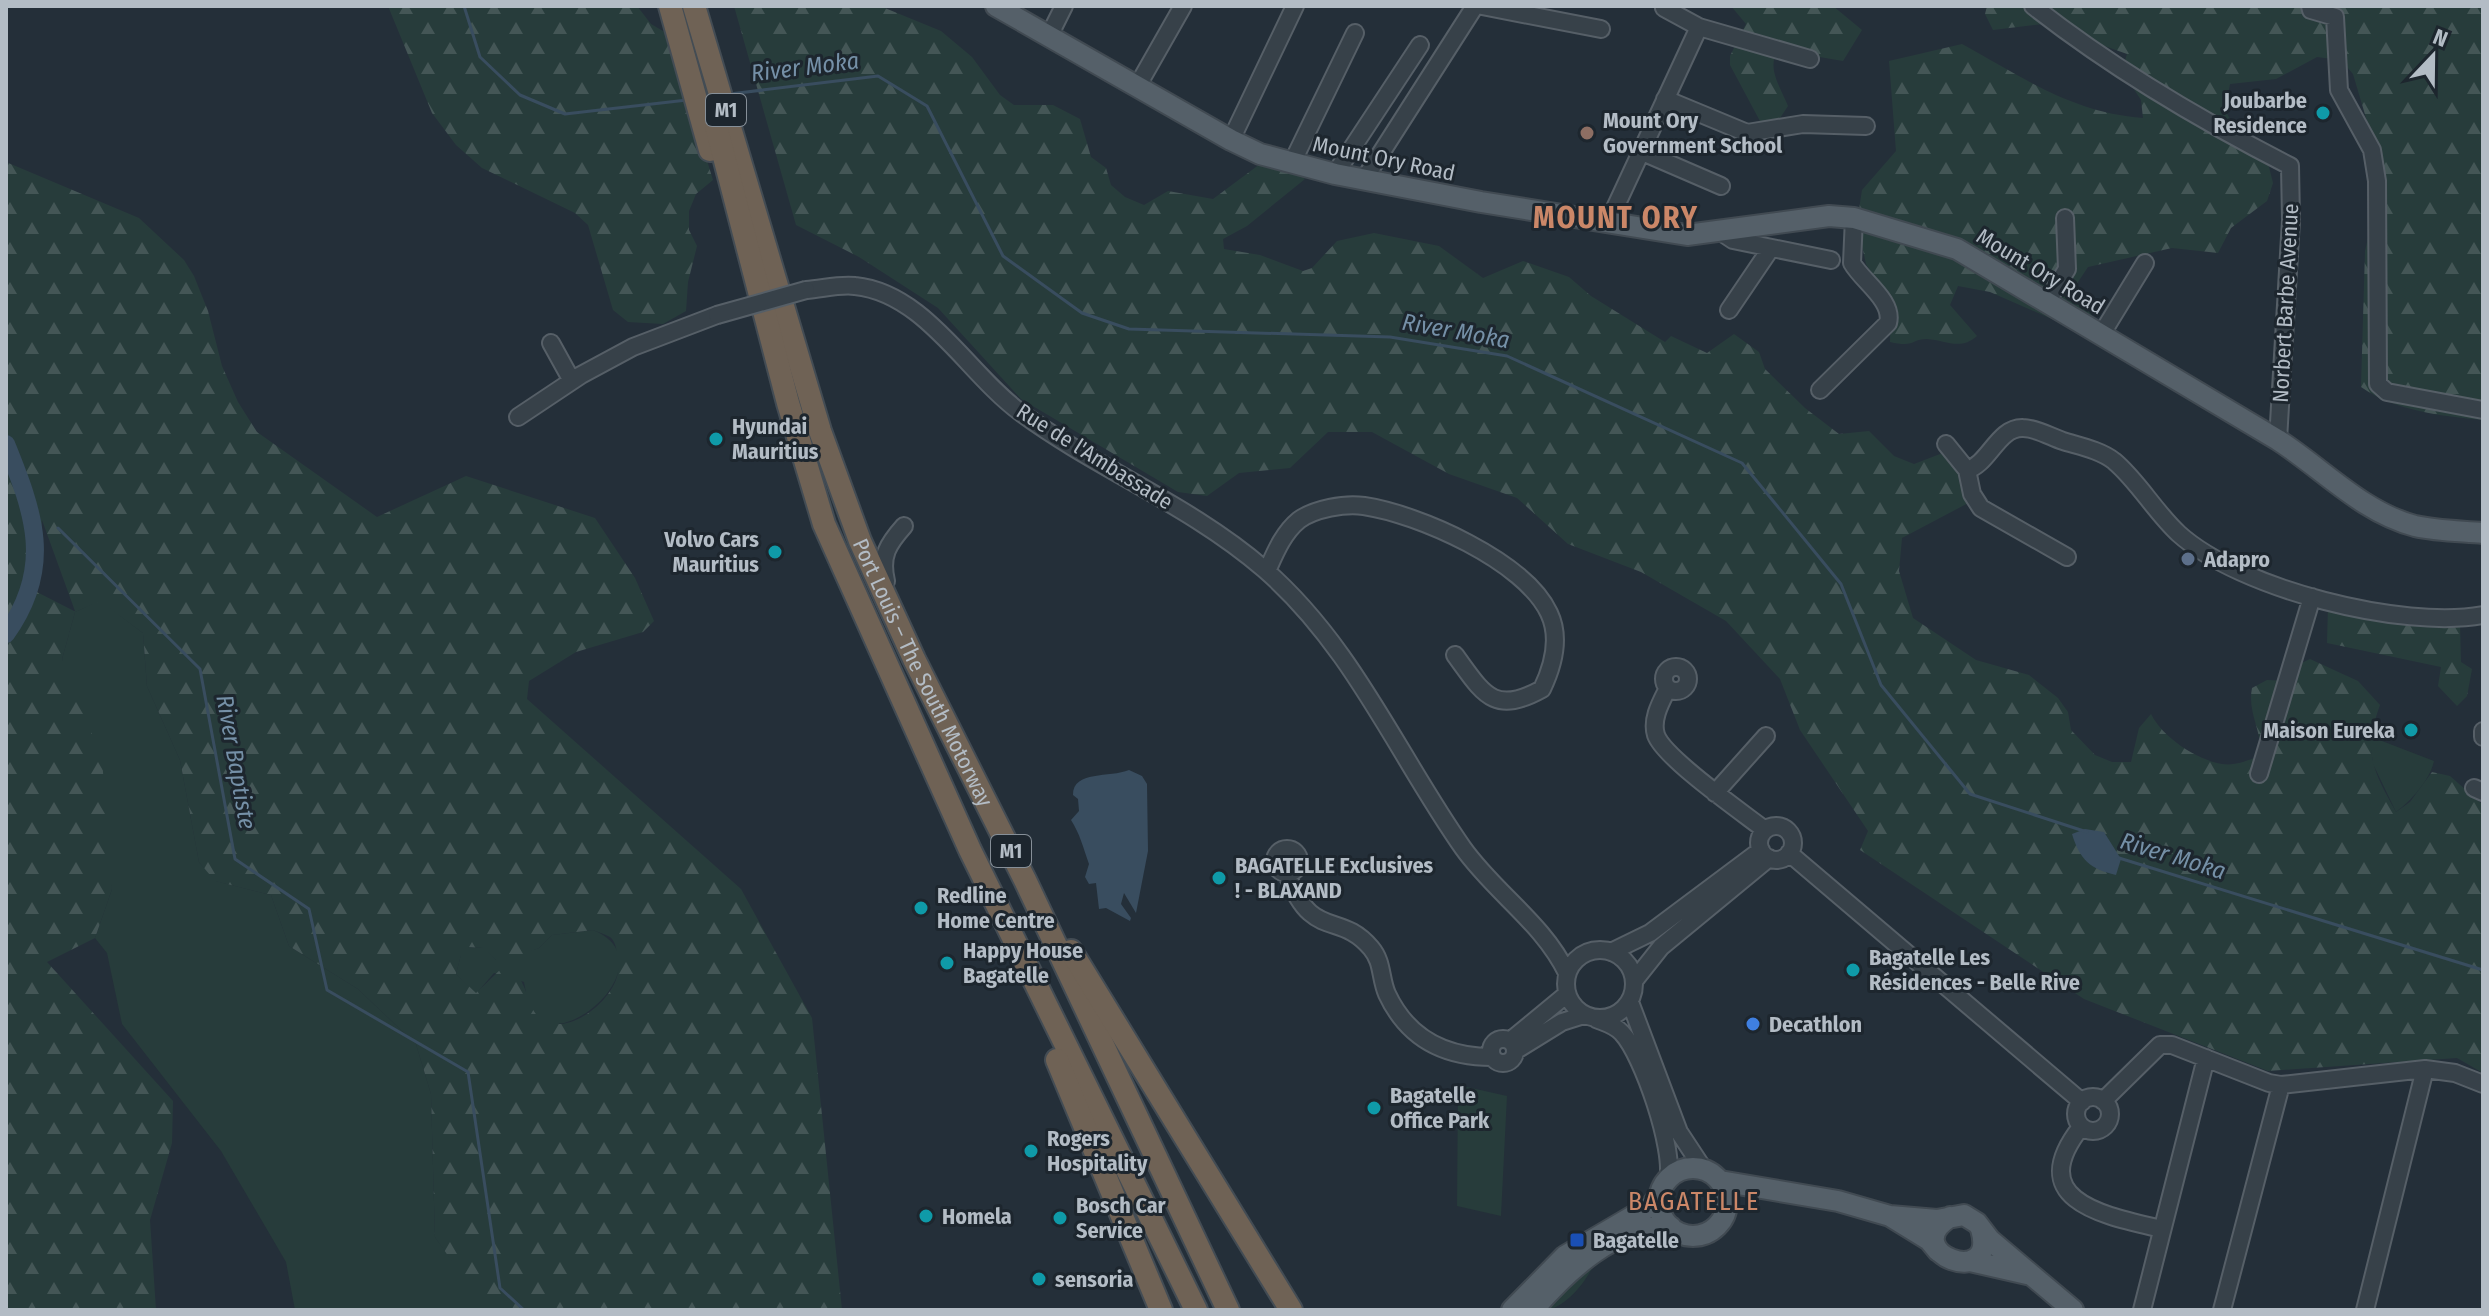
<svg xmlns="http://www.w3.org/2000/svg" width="2489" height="1316" viewBox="0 0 2489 1316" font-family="'Fira Sans Condensed',sans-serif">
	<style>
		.green { fill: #273c3b }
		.forest { fill: url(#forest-firs); fill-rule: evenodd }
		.water { fill: #394d5f }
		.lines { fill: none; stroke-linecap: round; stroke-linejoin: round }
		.stream { stroke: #394d5f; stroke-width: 3 }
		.river { stroke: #394d5f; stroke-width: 18 }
		.minor-casing { stroke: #565f67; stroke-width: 20 }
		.major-casing { stroke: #414a52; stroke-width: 24 }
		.highway-casing { stroke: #434c54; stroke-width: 26 }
		.minor { stroke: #374149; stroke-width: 16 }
		.major { stroke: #556069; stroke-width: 20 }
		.highway { stroke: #6f6255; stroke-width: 22 }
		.minor-bridge-casing { stroke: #565f67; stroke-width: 20; stroke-linecap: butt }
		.minor-bridge { stroke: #374149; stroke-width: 16 }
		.culture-dot { fill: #0f9aa8; stroke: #1d262e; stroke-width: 3 }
		.education-dot { fill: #8d6e63; stroke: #1d262e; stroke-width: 3 }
		.service-dot { fill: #5c6f8a; stroke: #1d262e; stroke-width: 3 }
		.shop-dot { fill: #3f7fe0; stroke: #1d262e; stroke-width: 3 }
		.transit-dot { fill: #1a4fb4; stroke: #1d262e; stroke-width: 3 }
		.labels { text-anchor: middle; stroke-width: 6; stroke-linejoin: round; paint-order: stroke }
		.shield { fill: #1d262e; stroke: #868f98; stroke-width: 2 }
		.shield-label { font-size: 20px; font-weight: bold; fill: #b3bcc5 }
		.poi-label { font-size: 22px; font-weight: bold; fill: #b3bcc5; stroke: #1d262e; text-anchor: start }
		.street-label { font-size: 22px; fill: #b3bcc5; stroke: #1d262e }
		.water-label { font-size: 24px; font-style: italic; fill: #7590a7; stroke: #1d262e }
		.quarter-label { font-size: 26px; letter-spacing: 2px; fill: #cb8768; stroke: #1d262e }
		.district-label { font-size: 30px; font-weight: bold; letter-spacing: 2px; fill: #cb8768; stroke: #1d262e }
	</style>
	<defs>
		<pattern id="forest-firs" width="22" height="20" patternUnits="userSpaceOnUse" patternTransform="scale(2)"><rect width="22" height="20" fill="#273c3b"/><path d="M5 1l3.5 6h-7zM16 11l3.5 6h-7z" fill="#445656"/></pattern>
	</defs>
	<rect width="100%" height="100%" fill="#242f39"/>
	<!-- green -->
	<path class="green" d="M 100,600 L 143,633 L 147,686 L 180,760 L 199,862 L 216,881 L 271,895 L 289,946 L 358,989 L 416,1044 L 431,1094 L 435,1237 L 488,1310 L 295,1310 L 286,1262 L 221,1151 L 122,1024 L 107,953 L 95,938 L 112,889 L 62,659 L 75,612 Z
		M 2369,736 L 2434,761 C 2430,780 2411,801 2396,812 L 2373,764 Z
		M 593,930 C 669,961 560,1058 532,1012 C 527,1004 526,992 524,982 L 494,973 L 476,994 L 456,974 L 461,954 L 467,947 L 485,948 L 496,960 L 539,948 L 552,935 Z
		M 1458,1085 L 1507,1096 L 1501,1216 L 1457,1206 Z
		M 1597,1258 C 1589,1278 1566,1310 1543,1310 Z"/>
	<!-- forest -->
	<path class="forest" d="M 388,6 L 637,6 L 651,24 L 668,34 L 713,180 L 696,194 L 689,211 L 689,230 L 697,246 L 688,282 L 686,311 L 663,324 L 628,322 L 613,310 L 588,225 L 575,213 L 482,168 L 456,145 L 432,113 Z
		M 734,6 L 880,6 L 941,31 L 972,57 L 1000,95 L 1014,105 L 1053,105 L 1080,119 L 1091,157 L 1106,168 L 1111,185 L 1125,197 L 1144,205 L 1168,191 L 1213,199 L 1260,164 L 1298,173 L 1305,179 L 1247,226 L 1223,239 L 1224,249 L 1260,255 L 1303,271 L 1312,268 L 1337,241 L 1374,233 L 1439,246 L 1483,278 L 1523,261 L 1569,277 L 1591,296 L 1665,342 L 1671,336 L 1707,353 L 1734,334 L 1759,352 L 1765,369 L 1805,408 L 1839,434 L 1869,431 L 1894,456 L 1914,464 L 1948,451 L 1972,501 L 1902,538 L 1899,571 L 1913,618 L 1976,660 L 2029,675 L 2058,698 L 2068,712 L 2071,730 L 2095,755 L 2112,762 L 2131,762 L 2139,728 L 2151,714 C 2162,737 2197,760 2222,764 C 2235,766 2249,760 2260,756 C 2263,731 2247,713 2252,688 L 2267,680 L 2285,681 L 2293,667 L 2310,659 L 2358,681 L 2380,705 C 2363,752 2372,769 2396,812 L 2410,802 L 2432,772 L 2450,776 L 2483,805 L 2483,1073 L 2457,1058 L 2268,1071 L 2084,999 L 1860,850 L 1868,831 L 1800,730 L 1780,679 L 1726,621 L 1641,572 L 1568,544 L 1517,498 L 1449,474 L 1372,432 L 1328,432 L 1290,468 L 1239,473 L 1207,496 L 1178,492 L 1021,399 L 938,308 L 859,257 L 796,225 Z
		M 1731,6 L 1833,6 L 1862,30 L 1843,61 L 1779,50 C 1765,66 1781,88 1788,106 L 1778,121 L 1761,123 L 1730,65 L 1730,56 L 1746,24 Z
		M 1987,6 L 2483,6 L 2483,420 C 2442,416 2395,411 2361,387 L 2365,251 L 2381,182 L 2377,155 L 2353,74 L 2341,60 L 2317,57 L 2276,79 L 2230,84 L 2225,110 L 2245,146 L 2268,163 L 2273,183 L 2267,201 L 2231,228 L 2218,253 L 2172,248 L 2088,267 L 2076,285 L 2100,330 L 2093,337 L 1990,292 L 1958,286 L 1950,305 L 1977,336 C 1960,351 1946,340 1927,339 C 1911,339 1915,348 1890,342 L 1891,305 L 1866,264 L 1857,223 L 1862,190 L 1896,151 L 1889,61 L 1962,44 C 2024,78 2071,112 2143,118 L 2141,100 L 2122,71 L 2127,54 L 2043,24 L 1993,30 L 1985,14 Z
		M 6,162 L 139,218 L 184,260 L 194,276 L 208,311 L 222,366 L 238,402 L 257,432 L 377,517 L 466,476 L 595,518 L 635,578 L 654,621 L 643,632 L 576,652 L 529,681 L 527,699 L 741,889 L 812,1018 L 842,1310 L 488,1310 L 483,1306 L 435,1237 L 431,1094 L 416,1044 L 358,989 L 289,946 L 271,895 L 215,881 L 199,862 L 180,760 L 147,686 L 143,633 L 100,601 L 75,612 L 62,659 L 102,759 L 112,889 L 95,938 L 47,962 L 173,1101 L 172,1143 L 150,1220 L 156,1310 L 6,1310 ZM 42,520 L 75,611 L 74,611 L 33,590 L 40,562 ZM 593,930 C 598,932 605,934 610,937 C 615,941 616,947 617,953 C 617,959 619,966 618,972 C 615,996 581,1026 556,1024 C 519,1022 536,973 502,968 L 476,993 L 456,974 L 461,955 L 468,947 L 484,948 L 496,960 L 504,961 L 539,948 L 552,935 Z
		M 2328,607 L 2460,623 L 2461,662 L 2472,669 L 2467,696 L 2457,706 L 2438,686 L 2441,667 L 2327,643 Z"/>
	<!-- water -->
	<path class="water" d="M 1129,770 L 1142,776 L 1147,784 L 1148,851 L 1136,913 L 1124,893 L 1121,904 L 1131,918 L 1130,921 L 1106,908 L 1099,909 L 1096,883 L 1089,884 L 1085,877 L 1089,864 C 1083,847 1080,834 1071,820 L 1079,811 L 1078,799 L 1073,795 C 1073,770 1110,778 1129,770 Z
		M 2085,829 L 2104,832 L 2121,859 L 2116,875 C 2090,869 2080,860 2072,834 Z"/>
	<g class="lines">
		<!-- stream -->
		<path class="stream" d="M 464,6 L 480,57 L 520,95 L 565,114 L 687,100
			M 730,94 L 878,76 L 927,106 L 1003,256 L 1082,313 L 1129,329 L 1390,337 L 1507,356 L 1742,463 L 1841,584 L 1881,685 L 1970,794 L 2087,832
			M 58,528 L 200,669 L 235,859 L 309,909 L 327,990 L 468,1072 L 500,1288 L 524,1310
			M 2119,858 L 2483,970"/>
		<!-- river -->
		<path class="river" d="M 6,444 C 34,513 54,567 6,634"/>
		<defs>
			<path id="minor" d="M 1482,6 L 1601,29
				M 2033,6 C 2112,68 2200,120 2290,166 L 2291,220 L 2278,440
				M 2310,6 L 2311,10 L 2335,17 L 2339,90 L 2372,150 L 2377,181 L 2378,384 L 2387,392 L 2483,410
				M 1664,8 L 1699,27 L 1810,59
				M 1049,36 L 1064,6
				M 1138,85 L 1183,6
				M 1665,99 L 1747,133 L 1803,124 L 1866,126
				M 1231,140 L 1295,6
				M 1640,151 L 1721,186
				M 1292,163 L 1355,33
				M 1335,174 L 1420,45
				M 1365,178 L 1475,6
				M 1608,223 L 1699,27
				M 1721,232 L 1733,240 L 1831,260
				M 806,290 C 822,289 839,284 855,286 C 925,293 967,373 1020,412 C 1097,469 1190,505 1264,569 C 1353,646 1397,754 1463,848 C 1495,893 1543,923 1567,973
				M 2048,300 L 2067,269 L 2065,218
				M 1729,310 L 1771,248
				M 2101,335 L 2145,263
				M 551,343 L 572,381
				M 1820,390 L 1888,323 C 1894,301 1862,281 1852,263 L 1854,218
				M 518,417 L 581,375 L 633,347 L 717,315
				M 1946,444 L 1967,470 C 1989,464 1998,427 2023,428 C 2036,428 2051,437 2063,441 C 2079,446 2100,450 2114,461 C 2138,481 2155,512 2179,534 C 2240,589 2403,630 2483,615
				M 1967,470 L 1972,494 L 1981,508 L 2067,557
				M 1267,571 C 1275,553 1283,533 1299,520 C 1314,509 1345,503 1364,506 C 1418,514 1525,561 1549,613 C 1561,638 1553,666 1542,689 C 1493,716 1483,693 1455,655
				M 886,581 C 880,556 888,544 904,526
				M1664 679a12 12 0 1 1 24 0a12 12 0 1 1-24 0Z
				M 1668,688 C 1661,702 1651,719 1656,735 C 1664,758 1743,813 1765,830
				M 2483,731 L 2483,737
				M 2259,774 L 2312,597
				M 2474,788 L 2483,792
				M 1715,793 L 1766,736
				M1759 843a17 17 0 1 1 34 0a17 17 0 1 1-34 0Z
				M1275 861a12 12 0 1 1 24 0a12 12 0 1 1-24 0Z
				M 1789,853 L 2082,1102
				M 1287,874 C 1312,942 1339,910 1371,948 C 1383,962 1380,978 1387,994 C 1408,1039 1445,1057 1492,1057
				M1566 984a34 34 0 1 1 68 0a34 34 0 1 1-68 0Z
				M 1611,952 L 1650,933 L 1761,850
				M 1634,981 L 1661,947 L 1769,858
				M 1630,1002 L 1679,1132 L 1704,1170
				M 1596,1019 C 1606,1023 1615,1025 1622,1033 C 1643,1055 1675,1151 1668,1179
				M1491 1051a12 12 0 1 1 24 0a12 12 0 1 1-24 0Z
				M 1510,1041 L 1567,994
				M 1515,1051 L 1562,1022 L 1584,1015
				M2076 1114a17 17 0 1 1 34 0a17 17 0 1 1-34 0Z
				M 2103,1101 L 2160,1045 L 2172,1045 L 2269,1083 L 2281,1085
				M 2081,1127 C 2022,1202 2107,1216 2162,1229
				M 2142,1310 L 2206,1058
				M 2222,1310 L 2281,1085 L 2425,1069 L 2455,1073 L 2483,1084
				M 2365,1310 L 2425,1069"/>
			<path id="major" d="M 996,6 L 1231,140 L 1260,154 L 1335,174 L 1481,202 L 1687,235 L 1829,216 L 1854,218 L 1957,249 L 2278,440 C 2323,469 2362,512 2415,526 C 2437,531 2460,531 2483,533
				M1659 1202a34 34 0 1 1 68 0a34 34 0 1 1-68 0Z
				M 1720,1181 L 1838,1201 L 1890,1216 L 1937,1220 L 1964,1215 L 1977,1223 L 1990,1240 L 2073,1310
				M 1890,1216 L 1929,1240 L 1938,1251
				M 1950,1217 C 1895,1252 1999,1291 1981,1229
				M 1970,1261 L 2027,1274
				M 1512,1310 L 1565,1256 L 1652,1205 L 1660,1194
				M 1533,1310 C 1566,1272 1616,1223 1671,1227"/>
			<g id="highway">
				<path d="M 670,6 L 710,150"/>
				<path id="s1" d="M 694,6 L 820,431 L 860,541 L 914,659 L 1025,880 L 1228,1310"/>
				<path d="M 716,126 L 788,403 L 824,524 L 970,850 L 1196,1310"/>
				<path d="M 1071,951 L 1291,1310"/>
				<path d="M 1057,1060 L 1161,1310"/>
			</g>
		</defs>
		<!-- minor casing -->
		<use href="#minor" class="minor-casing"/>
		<!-- major casing -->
		<use href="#major" class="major-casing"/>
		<!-- highway casing -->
		<use href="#highway" class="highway-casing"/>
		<!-- minor -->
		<use href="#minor" class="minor"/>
		<!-- major -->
		<use href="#major" class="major"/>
		<!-- highway -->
		<use href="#highway" class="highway"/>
		<defs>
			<path id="minor-bridge" d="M 717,315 L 806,290"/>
		</defs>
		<!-- minor-bridge casing -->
		<use href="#minor-bridge" class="minor-bridge-casing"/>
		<!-- minor-bridge -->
		<use href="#minor-bridge" class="minor-bridge"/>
	</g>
	<!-- markers -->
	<g class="culture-dot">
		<circle cx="2323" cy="113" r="8"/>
		<circle cx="716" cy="439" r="8"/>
		<circle cx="775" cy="552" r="8"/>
		<circle cx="2411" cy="730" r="8"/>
		<circle cx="1219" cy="878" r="8"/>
		<circle cx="921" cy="908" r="8"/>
		<circle cx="947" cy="963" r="8"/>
		<circle cx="1853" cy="970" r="8"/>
		<circle cx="1374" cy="1108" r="8"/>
		<circle cx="1031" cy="1151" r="8"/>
		<circle cx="926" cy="1216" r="8"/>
		<circle cx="1060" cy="1218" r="8"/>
		<circle cx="1039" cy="1279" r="8"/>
	</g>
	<circle class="education-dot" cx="1587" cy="133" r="8"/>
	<circle class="service-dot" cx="2188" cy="559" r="8"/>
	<circle class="shop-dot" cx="1753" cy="1024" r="8"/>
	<rect class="transit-dot" x="1569" y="1232" width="16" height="16" rx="4"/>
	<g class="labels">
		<!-- shield labels -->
		<g class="shield">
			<rect x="706" y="94" width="40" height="32" rx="6"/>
			<rect x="991" y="835" width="40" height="32" rx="6"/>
		</g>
		<g class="shield-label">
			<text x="726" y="117">M1</text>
			<text x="1011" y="858">M1</text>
		</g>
		<!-- poi labels -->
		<g class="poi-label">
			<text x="2307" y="108" text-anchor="end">Joubarbe<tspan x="2307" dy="25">Residence</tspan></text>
			<text x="1603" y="128">Mount Ory<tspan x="1603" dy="25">Government School</tspan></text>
			<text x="732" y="434">Hyundai<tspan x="732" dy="25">Mauritius</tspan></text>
			<text x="759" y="547" text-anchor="end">Volvo Cars<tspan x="759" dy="25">Mauritius</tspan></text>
			<text x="2204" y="567">Adapro</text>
			<text x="2395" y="738" text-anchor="end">Maison Eureka</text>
			<text x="1235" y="873">BAGATELLE Exclusives<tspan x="1235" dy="25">! - BLAXAND</tspan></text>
			<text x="937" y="903">Redline<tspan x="937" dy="25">Home Centre</tspan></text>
			<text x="963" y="958">Happy House<tspan x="963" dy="25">Bagatelle</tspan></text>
			<text x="1869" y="965">Bagatelle Les<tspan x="1869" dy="25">Résidences - Belle Rive</tspan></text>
			<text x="1769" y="1032">Decathlon</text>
			<text x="1390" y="1103">Bagatelle<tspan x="1390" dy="25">Office Park</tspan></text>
			<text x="1047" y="1146">Rogers<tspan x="1047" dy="25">Hospitality</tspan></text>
			<text x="1076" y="1213">Bosch Car<tspan x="1076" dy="25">Service</tspan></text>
			<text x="942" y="1224">Homela</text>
			<text x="1593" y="1248">Bagatelle</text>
			<text x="1055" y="1287">sensoria</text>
		</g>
		<!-- street labels -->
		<g class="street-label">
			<text transform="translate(1384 158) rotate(12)" y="8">Mount Ory Road</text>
			<text transform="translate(2041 271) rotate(31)" y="8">Mount Ory Road</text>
			<text transform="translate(2285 303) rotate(-87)" y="8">Norbert Barbe Avenue</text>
			<text transform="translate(1095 456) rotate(32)" y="8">Rue de l'Ambassade</text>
			<text dy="8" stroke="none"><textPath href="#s1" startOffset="706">Port Louis – The South Motorway</textPath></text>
		</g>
		<!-- water labels -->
		<g class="water-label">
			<text transform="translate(805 67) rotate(-7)" y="8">River Moka</text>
			<text transform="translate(1456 331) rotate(10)" y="8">River Moka</text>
			<text transform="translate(236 762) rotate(80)" y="8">River Baptiste</text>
			<text transform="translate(2173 856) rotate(17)" y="8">River Moka</text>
		</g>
		<!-- quarter labels -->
		<g class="quarter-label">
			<text x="1694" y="1210">BAGATELLE</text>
		</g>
		<!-- district labels -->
		<g class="district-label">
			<text x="1616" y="228">MOUNT ORY</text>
		</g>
	</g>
	<!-- border -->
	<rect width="2489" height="1316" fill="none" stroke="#b3bcc5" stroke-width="16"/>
	<!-- north arrow -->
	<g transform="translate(2433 56) rotate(22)" stroke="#1d262e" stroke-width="6" paint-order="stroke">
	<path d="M0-6L14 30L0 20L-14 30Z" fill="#b3bcc5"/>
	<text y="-12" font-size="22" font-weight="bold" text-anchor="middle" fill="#b3bcc5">N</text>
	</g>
</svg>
